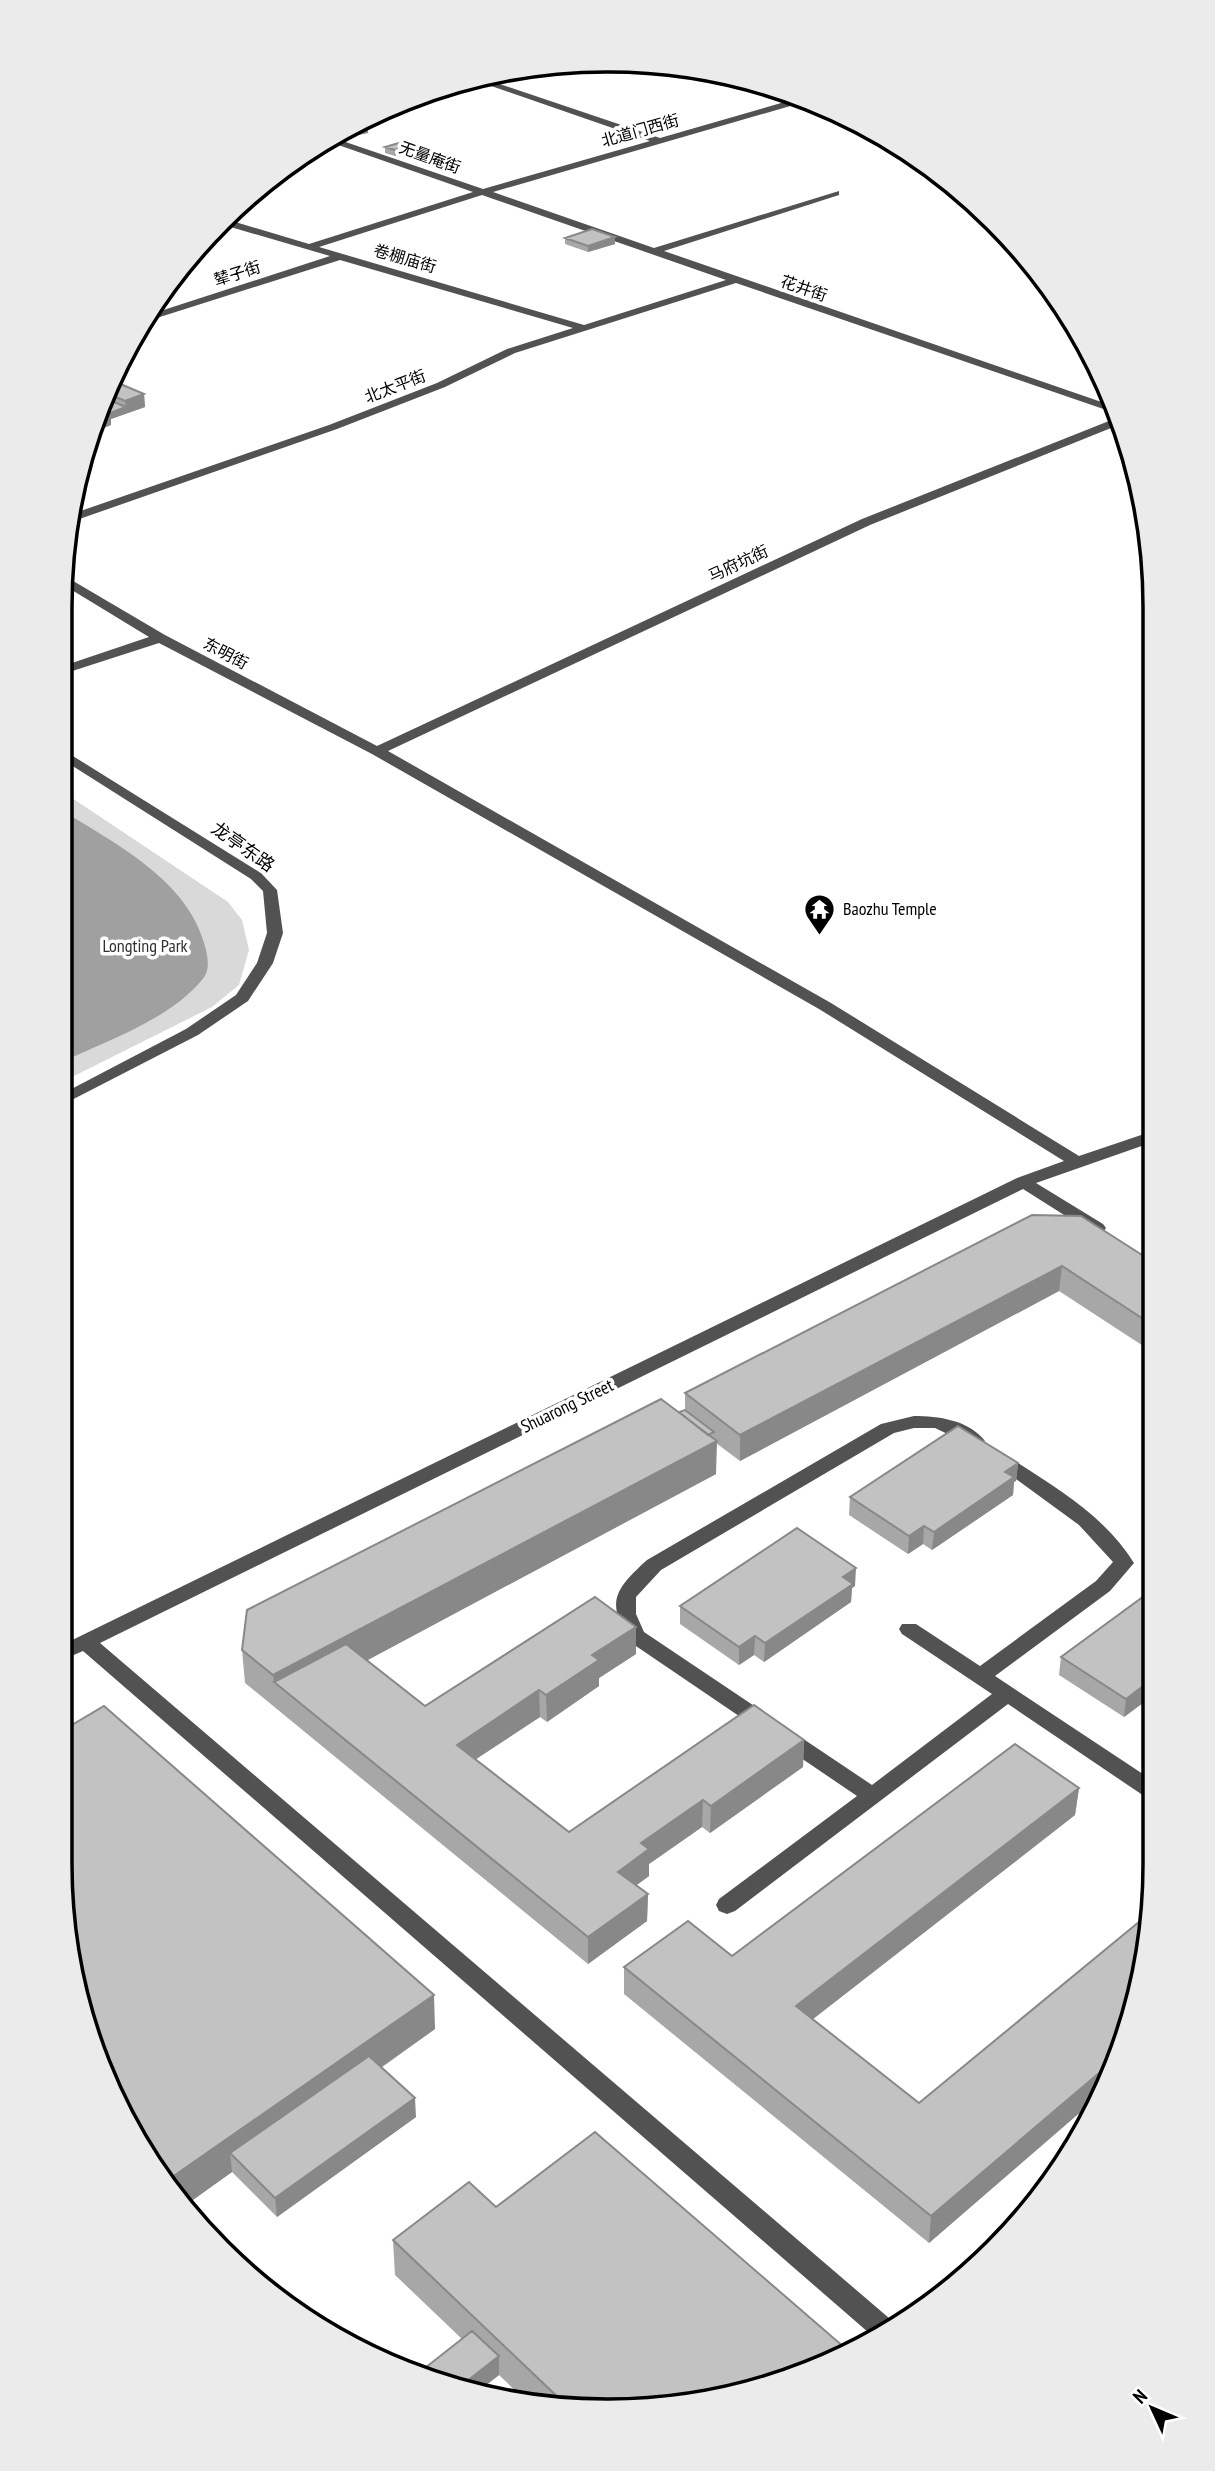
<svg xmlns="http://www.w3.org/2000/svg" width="1215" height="2471" viewBox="0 0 1215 2471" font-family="'PT Sans Narrow','Noto Sans SC',sans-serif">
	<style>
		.green { fill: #d9d9d9 }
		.water { fill: #a0a0a0 }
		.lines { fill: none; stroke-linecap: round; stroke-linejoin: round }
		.minor { fill: #525252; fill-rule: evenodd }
		.wall { fill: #a7a7a7 }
		.shaded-wall { fill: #888 }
		.building { fill: #c2c2c2; stroke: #888; stroke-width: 2 }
		.labels { text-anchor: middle; stroke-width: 7; stroke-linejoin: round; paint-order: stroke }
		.far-street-label { font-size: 16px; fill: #000; stroke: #fff }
		.street-label { font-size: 18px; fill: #000; stroke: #fff }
		.poi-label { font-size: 18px; fill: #000; stroke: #fff; text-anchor: start }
		.park-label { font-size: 18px; fill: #303030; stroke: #fff }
		.rim { fill: none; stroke: #000; stroke-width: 3.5 }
	</style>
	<rect width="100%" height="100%" fill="#fff"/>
	<!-- green -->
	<path class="green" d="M 60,790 L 228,902 L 242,920 L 249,950 L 239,985 L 212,1007 L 60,1083 Z"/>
	<!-- water -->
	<path class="water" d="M 60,809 C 115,844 190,880 206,950 C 208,960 210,971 202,980 C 166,1022 107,1040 60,1063 Z"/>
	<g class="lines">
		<!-- minor -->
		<path class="minor" d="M 479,77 L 660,138 L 802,97 L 811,100 L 493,192 L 654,248 L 839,191 L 839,195 L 664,251 L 1116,407 L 1118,414 L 736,283 L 515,353 L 445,387 L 337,429 L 68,523 L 69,515 L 329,425 L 437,383 L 507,349 L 573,328 L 340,260 L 141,323 L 145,316 L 330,256 L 217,223 L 222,218 L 309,244 L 473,192 L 324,140 L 331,137 L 483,189 L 650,141 L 471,79 ZM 482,195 L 726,280 L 584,325 L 319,247 Z
			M 1119,417 L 1121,424 L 870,525 L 388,751 L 831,1003 L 1079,1156 L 1153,1131 L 1153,1142 L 1036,1183 L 1103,1224 L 1106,1228 L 1103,1232 L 1091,1232 L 1023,1189 L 100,1643 L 896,2324 L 876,2339 L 83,1651 L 60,1661 L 60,1646 L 1017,1178 L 1064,1161 L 819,1009 L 372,754 L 159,643 L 60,675 L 60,667 L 149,637 L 62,584 L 63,575 L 165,635 L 377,746 L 862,519 Z
			M 60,748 L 261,873 L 277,890 L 283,933 L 273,963 L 248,1001 L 198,1035 L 60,1106 L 60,1095 L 186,1029 L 236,995 L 257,963 L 267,933 L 263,891 L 251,879 L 60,758 Z
			M 914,1416 C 938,1416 969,1420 985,1441 L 975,1447 L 935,1428 L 914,1428 L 894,1433 L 661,1570 L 636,1597 L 636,1614 L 644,1632 L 872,1785 L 992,1694 L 902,1634 L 899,1629 L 902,1624 L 916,1624 L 980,1666 L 1096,1581 L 1113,1562 L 1079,1525 L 987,1458 L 997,1452 L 1004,1454 C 1051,1485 1104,1514 1134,1563 L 1110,1591 L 995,1676 L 1155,1782 L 1155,1800 L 1147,1798 L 1008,1704 L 735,1911 L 727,1914 L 719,1911 L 716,1905 L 719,1899 L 857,1796 L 630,1642 C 606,1602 614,1590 647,1560 L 881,1424 Z"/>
	</g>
	<!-- wall -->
	<path class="wall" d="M 353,125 L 368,133 L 348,137 L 340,134 L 340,132 Z
		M 411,145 L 412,151 L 395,156 L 385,153 L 385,147 Z
		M 565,238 L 615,244 L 588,252 L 565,244 Z
		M 111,380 L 144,394 L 145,407 L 111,419 L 111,425 L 91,433 L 98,407 L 106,405 L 100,402 Z
		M 1032,1215 L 1153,1262 L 1154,1353 L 1059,1291 L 740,1461 L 716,1443 L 716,1474 L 367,1660 L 425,1706 L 636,1627 L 636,1654 L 599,1678 L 599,1686 L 547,1722 L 540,1717 L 476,1759 L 569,1832 L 804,1740 L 803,1767 L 710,1833 L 702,1827 L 649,1864 L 649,1876 L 636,1885 L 648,1894 L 647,1921 L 588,1964 L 245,1683 L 242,1650 L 685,1410 L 685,1393 Z
		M 1018,1463 L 1016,1481 L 1014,1482 L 1013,1495 L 932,1550 L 923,1544 L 908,1554 L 849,1515 L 850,1497 Z
		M 855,1586 L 852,1588 L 851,1602 L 764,1662 L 754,1655 L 739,1665 L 680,1624 L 680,1606 Z
		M 1155,1588 L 1155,1694 L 1124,1717 L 1059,1675 L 1061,1657 Z
		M 1079,1788 L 1075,1815 L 813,2019 L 919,2103 L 1114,2074 L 1099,2096 L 929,2243 L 624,1994 L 624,1967 L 732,1956 Z
		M 435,2029 L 381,2068 L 416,2117 L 277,2217 L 232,2172 L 183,2207 L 173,2197 L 89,2040 Z
		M 496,2207 L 679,2407 L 527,2402 L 499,2375 L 476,2393 L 416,2375 L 462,2339 L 395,2275 L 393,2240 Z"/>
	<!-- shaded-wall -->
	<path class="shaded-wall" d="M 368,127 L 368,133 L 348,137 L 348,132 Z
		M 411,145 L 412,151 L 395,156 L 395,150 Z
		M 615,237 L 615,244 L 588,252 L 588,246 Z
		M 144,394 L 145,407 L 111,419 L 111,425 L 91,433 L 95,417 L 126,407 L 125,401 Z
		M 1062,1266 L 1059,1291 L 740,1461 L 740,1435 Z
		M 717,1441 L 716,1474 L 295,1699 L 274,1682 L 273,1675 Z
		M 1018,1463 L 1016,1481 L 1014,1482 L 1013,1495 L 932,1550 L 934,1532 L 1005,1472 Z
		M 924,1526 L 923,1544 L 908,1554 L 909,1536 Z
		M 856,1568 L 855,1586 L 852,1588 L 851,1602 L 764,1662 L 765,1643 L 843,1577 Z
		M 636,1627 L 636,1654 L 599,1678 L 599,1686 L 547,1722 L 546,1695 L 592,1655 Z
		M 755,1636 L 754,1655 L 739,1665 L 739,1647 Z
		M 1155,1677 L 1155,1694 L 1124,1717 L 1126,1699 Z
		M 539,1690 L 540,1717 L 458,1771 L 457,1745 Z
		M 804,1740 L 803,1767 L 710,1833 L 711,1806 Z
		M 1079,1788 L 1075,1815 L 795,2033 L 796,2006 Z
		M 703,1800 L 702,1827 L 649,1864 L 649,1876 L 618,1899 L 618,1872 L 641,1843 Z
		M 648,1894 L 647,1921 L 588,1964 L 588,1937 Z
		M 434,1995 L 435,2029 L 242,2165 L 230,2153 L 232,2172 L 183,2207 L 173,2197 L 165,2182 Z
		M 1119,2056 L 1114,2074 L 1099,2096 L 929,2243 L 931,2216 Z
		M 415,2098 L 416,2117 L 277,2217 L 275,2198 Z
		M 499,2356 L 499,2375 L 476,2393 L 458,2388 Z"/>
	<!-- building -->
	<path class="building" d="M 360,124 L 368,127 L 348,132 L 344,130 L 353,125 Z
		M 402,142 L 411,145 L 395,150 L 385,147 Z
		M 592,229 L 615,237 L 588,246 L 565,238 Z
		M 111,380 L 144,394 L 125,401 L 104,392 Z
		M 114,402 L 126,407 L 110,413 L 99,408 Z
		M 98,407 L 110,412 L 95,417 Z
		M 1032,1215 L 1081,1216 L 1153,1262 L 1154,1326 L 1062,1266 L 740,1435 L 685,1393 Z
		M 661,1399 L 717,1441 L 273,1675 L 242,1650 L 247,1610 Z
		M 685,1410 L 714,1432 L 708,1435 L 679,1412 Z
		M 958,1426 L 1018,1463 L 1005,1472 L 1014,1477 L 934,1532 L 924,1526 L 909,1536 L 850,1497 Z
		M 797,1528 L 856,1568 L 843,1577 L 853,1584 L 765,1643 L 755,1636 L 739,1647 L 680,1606 Z
		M 1155,1588 L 1155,1677 L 1126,1699 L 1061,1657 Z
		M 595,1597 L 636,1627 L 592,1655 L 599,1660 L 546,1695 L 539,1690 L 457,1745 L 569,1832 L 754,1705 L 804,1740 L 711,1806 L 703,1800 L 641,1843 L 649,1849 L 618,1872 L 648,1894 L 588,1937 L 274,1682 L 346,1644 L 425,1706 Z
		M 104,1706 L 434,1995 L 165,2182 L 89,2040 L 60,1864 L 60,1732 Z
		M 1015,1744 L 1079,1788 L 796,2006 L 919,2103 L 1151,1912 L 1145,1971 L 1119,2056 L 931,2216 L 624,1967 L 688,1921 L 732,1956 Z
		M 369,2056 L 415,2098 L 275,2198 L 230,2153 Z
		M 595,2132 L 852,2354 L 679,2407 L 564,2403 L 393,2240 L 469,2182 L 496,2207 Z
		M 472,2331 L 499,2356 L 458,2388 L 416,2375 Z"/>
	<!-- icons -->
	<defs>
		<symbol id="temple-pin" viewBox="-11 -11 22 30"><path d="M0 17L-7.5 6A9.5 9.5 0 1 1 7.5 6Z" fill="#000" stroke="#fff"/><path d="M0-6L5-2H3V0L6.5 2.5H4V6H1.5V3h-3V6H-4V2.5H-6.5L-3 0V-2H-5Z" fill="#fff"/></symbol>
	</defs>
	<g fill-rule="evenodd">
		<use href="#temple-pin" x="802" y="892" width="35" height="47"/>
	</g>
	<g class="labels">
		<!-- far-street labels -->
		<g class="far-street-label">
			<text transform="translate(640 130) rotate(-16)" y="6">北道门西街</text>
			<text transform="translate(430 157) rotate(20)" y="6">无量庵街</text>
			<text transform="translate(405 258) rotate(16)" y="6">卷棚庙街</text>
			<text transform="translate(237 273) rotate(-18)" y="6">辇子街</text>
			<text transform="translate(804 288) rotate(19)" y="6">花井街</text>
			<text transform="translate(395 386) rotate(-21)" y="6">北太平街</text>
			<text transform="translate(738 563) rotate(-25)" y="6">马府坑街</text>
			<text transform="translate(226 653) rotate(28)" y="6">东明街</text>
		</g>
		<!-- street labels -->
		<g class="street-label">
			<text transform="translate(243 847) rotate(35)" y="6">龙亭东路</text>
			<text transform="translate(567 1406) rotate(-26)" y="6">Shuarong Street</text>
		</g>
		<!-- poi labels -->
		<g class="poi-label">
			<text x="843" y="915">Baozhu Temple</text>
		</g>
		<!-- park labels -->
		<g class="park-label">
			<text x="145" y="952">Longting Park</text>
		</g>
	</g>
	<!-- crop -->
	<path d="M0 0H1215V2471H0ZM607 72H608A535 535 0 0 1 1143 607V1864A535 535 0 0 1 608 2399H607A535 535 0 0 1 72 1864V607A535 535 0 0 1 607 72Z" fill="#ebebeb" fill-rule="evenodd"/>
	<path class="rim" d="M607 72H608A535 535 0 0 1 1143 607V1864A535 535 0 0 1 608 2399H607A535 535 0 0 1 72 1864V607A535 535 0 0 1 607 72Z"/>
	<!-- north arrow -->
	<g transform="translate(1152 2408) rotate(314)" stroke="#ffffff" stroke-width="5" paint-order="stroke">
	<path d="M0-5L12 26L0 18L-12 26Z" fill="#000000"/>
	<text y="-10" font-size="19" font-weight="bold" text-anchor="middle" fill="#000000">N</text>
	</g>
</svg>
